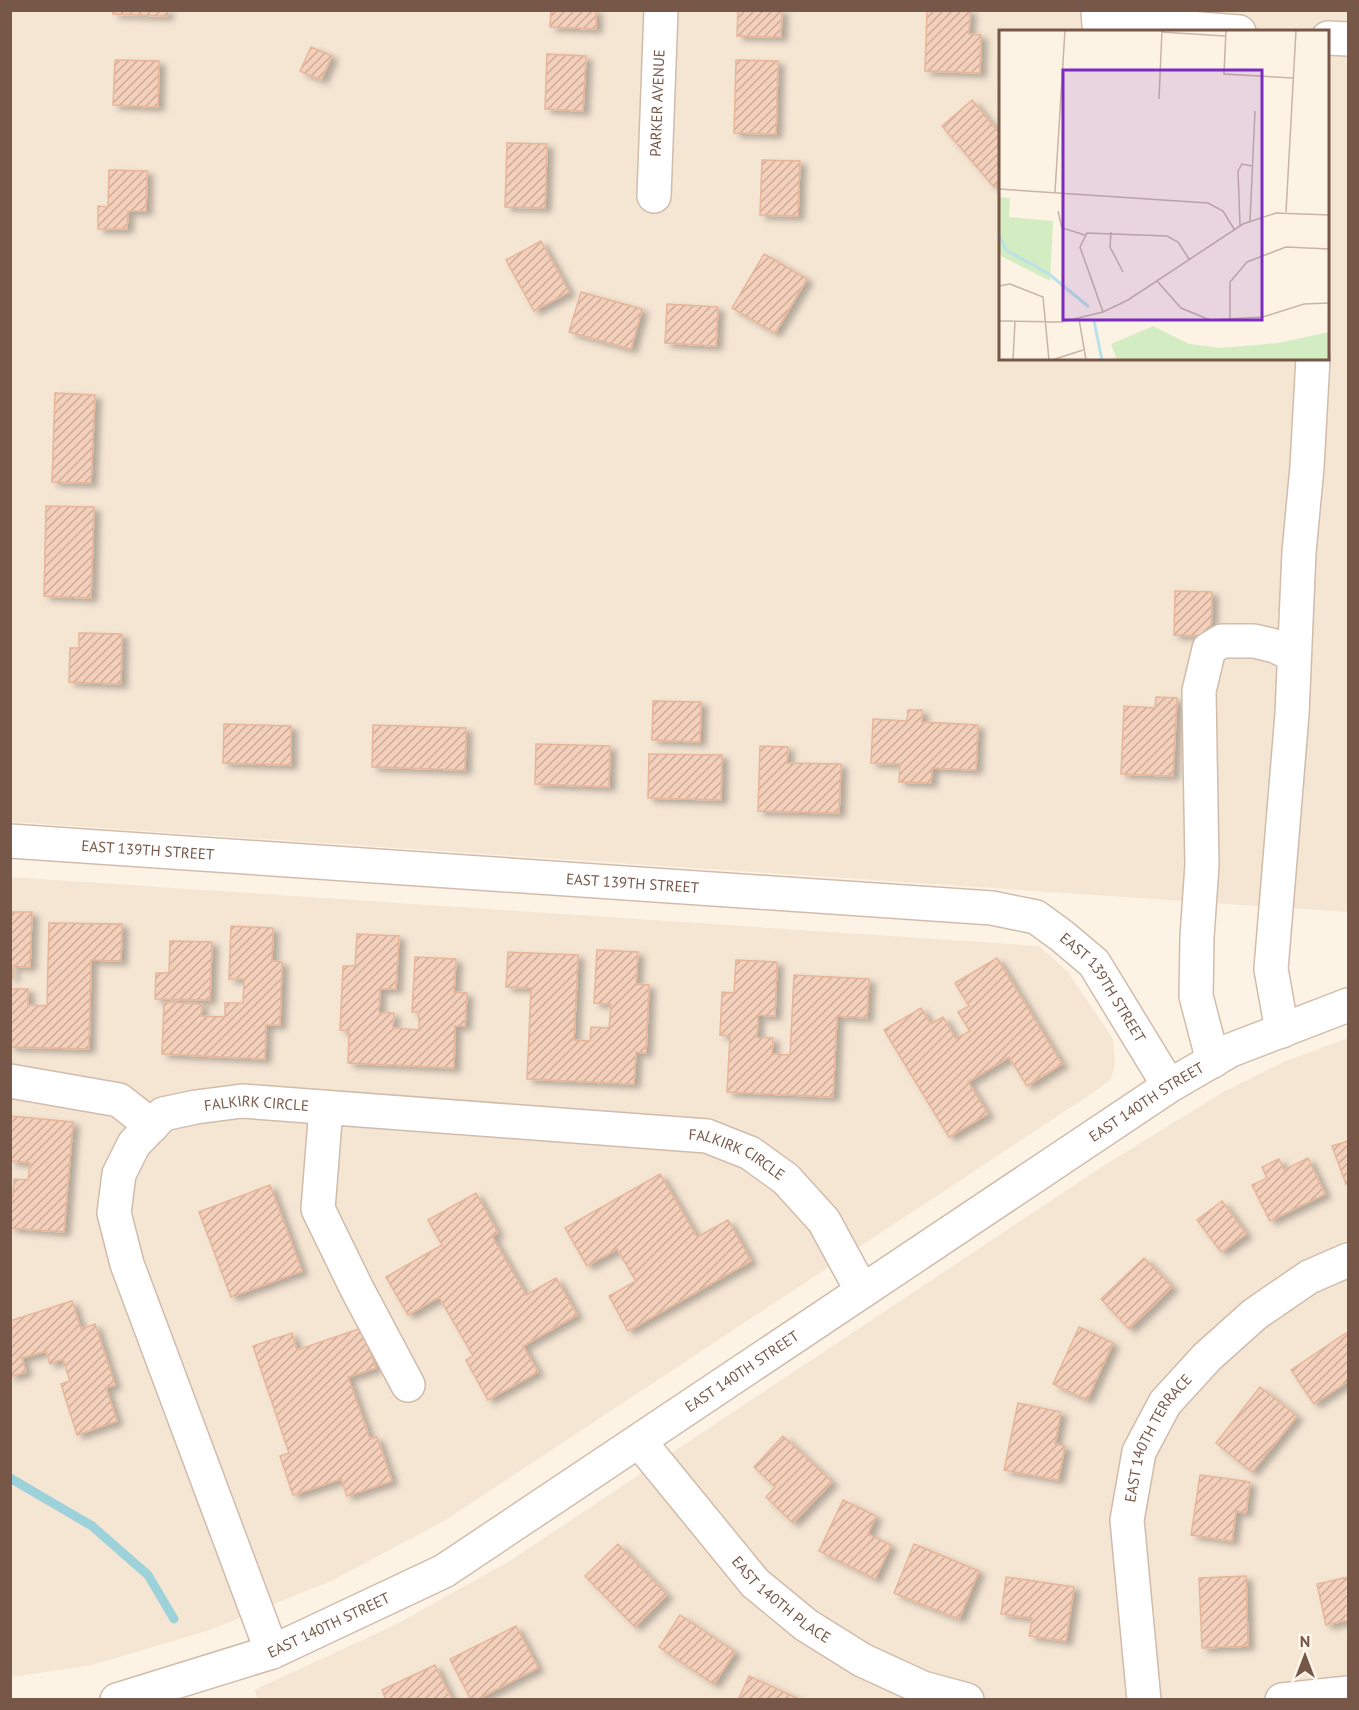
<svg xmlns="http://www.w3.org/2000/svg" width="1359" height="1710" viewBox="0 0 1359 1710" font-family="'PT Sans',sans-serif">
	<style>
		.residential { fill: #f5e5d3; fill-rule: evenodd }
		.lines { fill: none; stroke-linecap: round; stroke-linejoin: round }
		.stream { stroke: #9ed2da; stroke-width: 9 }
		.building { fill: url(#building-hatch); stroke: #e7b69a; stroke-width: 1.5; filter: url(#shadow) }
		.minor-casing { stroke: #d1bcac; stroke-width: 36 }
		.minor { stroke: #fff; stroke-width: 33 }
		.labels { text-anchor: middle; stroke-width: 4.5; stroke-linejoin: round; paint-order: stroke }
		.street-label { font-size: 15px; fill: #775848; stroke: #fff7ec }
		.inset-river { fill: none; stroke: #b8e2e8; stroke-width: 3 }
		.inset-road { fill: none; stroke: #c7b5a6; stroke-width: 1.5 }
		.view { fill: #7b2cbf; fill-opacity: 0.15; stroke: #7b2cbf; stroke-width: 3 }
		.inset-edge { fill: none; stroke: #775848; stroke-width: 3 }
	</style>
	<defs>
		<pattern id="building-hatch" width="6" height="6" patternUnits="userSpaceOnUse" patternTransform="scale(1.5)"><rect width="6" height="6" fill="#f4d0bb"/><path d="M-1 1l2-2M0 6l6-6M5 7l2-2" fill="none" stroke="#caac9a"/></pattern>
		<filter id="shadow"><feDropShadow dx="6" dy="4" stdDeviation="3" flood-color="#0004"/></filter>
	</defs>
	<rect width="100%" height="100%" fill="#fdf3e5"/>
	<!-- residential -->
	<path class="residential" d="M 10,11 L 1348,11 L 1348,912 L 11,822 ZM 1000,32 L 1328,32 L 1328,358 L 1000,358 Z
		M 11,877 L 1039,946 L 1068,972 L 1113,1039 L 1115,1063 L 1111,1079 L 1094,1092 L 444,1521 L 331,1581 L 207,1631 L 92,1665 L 11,1677 Z
		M 1348,1038 L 1348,1699 L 258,1700 L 254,1690 L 395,1625 L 508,1562 L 1100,1168 L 1225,1091 L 1288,1060 Z"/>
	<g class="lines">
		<!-- stream -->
		<path class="stream" d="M 10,1478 L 92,1526 L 148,1575 L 174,1619"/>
	</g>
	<!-- building -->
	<path class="building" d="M 113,10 L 168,10 L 167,16 L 113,14 Z
		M 551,10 L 596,10 L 596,29 L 550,27 Z
		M 738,10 L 782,10 L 781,37 L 737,36 Z
		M 927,10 L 970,10 L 969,34 L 981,35 L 980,73 L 925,71 Z
		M 311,47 L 332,56 L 321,80 L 300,71 Z
		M 547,54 L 586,56 L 583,111 L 545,109 Z
		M 115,60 L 159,61 L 158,107 L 113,105 Z
		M 736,60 L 778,61 L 776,134 L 734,133 Z
		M 972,100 L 1000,134 L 1000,181 L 994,187 L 942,126 Z
		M 507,143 L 547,144 L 545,208 L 505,207 Z
		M 762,160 L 800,161 L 798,216 L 760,215 Z
		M 109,170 L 147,171 L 146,211 L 128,211 L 127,229 L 98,229 L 98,206 L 108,207 Z
		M 541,241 L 569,292 L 534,311 L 506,260 Z
		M 764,254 L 807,279 L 775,333 L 732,308 Z
		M 581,292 L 642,309 L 631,349 L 569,332 Z
		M 667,304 L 718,307 L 716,346 L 665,343 Z
		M 55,393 L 95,395 L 91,483 L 52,482 Z
		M 46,506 L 94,507 L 91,598 L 44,596 Z
		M 1175,591 L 1212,592 L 1211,636 L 1174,635 Z
		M 79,633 L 122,634 L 121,684 L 69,682 L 70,648 L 79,648 Z
		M 1156,697 L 1177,698 L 1173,776 L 1121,774 L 1124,706 L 1155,708 Z
		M 653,701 L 701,702 L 700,742 L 652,740 Z
		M 908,710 L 922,710 L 922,722 L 978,725 L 976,770 L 932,768 L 931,783 L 899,782 L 900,764 L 871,763 L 873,719 L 907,721 Z
		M 224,724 L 291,726 L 291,765 L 223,763 Z
		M 373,725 L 466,728 L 465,770 L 372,767 Z
		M 536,744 L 610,746 L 609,787 L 535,784 Z
		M 760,746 L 788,747 L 787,763 L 841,764 L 839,813 L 758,811 Z
		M 649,754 L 722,755 L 721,800 L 648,798 Z
		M 10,912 L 32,912 L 30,967 L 13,966 L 13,978 L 10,978 Z
		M 49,923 L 122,924 L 121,961 L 91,960 L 89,1049 L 10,1047 L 10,989 L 28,989 L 28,1005 L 47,1006 Z
		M 231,926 L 273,928 L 272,961 L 282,962 L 280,1025 L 266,1025 L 265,1059 L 162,1054 L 164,1002 L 202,1004 L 201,1016 L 225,1017 L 225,1003 L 243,1003 L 244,979 L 229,979 Z
		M 357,934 L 399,936 L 396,989 L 380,989 L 379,1013 L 394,1013 L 393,1028 L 419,1030 L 419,1012 L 412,1012 L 415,957 L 456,959 L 454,992 L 467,993 L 465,1026 L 455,1026 L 454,1068 L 348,1063 L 349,1031 L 340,1030 L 343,966 L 355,966 Z
		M 170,941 L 212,942 L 210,1000 L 155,999 L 156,973 L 169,973 Z
		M 597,950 L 638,952 L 636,984 L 649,985 L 646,1053 L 636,1052 L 634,1084 L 527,1079 L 531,988 L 506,987 L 508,952 L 578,955 L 574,1040 L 590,1041 L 591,1027 L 609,1028 L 611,1004 L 594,1003 Z
		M 997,958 L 1062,1064 L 1027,1086 L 1009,1057 L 968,1082 L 988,1114 L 949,1137 L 884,1030 L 921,1008 L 931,1024 L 943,1017 L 956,1039 L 970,1031 L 958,1012 L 969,1006 L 955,983 Z
		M 736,960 L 777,962 L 775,1016 L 758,1015 L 757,1038 L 773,1038 L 772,1054 L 790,1055 L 794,975 L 869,979 L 867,1018 L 837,1016 L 833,1097 L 727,1092 L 730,1036 L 720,1035 L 722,992 L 734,993 Z
		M 10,1116 L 73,1122 L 64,1232 L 10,1228 L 10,1195 L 13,1196 L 14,1179 L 28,1180 L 30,1163 L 10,1161 Z
		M 1348,1141 L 1348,1183 L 1346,1184 L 1332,1146 Z
		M 1308,1158 L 1325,1194 L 1270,1221 L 1252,1185 L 1267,1178 L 1262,1167 L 1279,1159 L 1284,1170 Z
		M 660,1174 L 697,1237 L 728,1220 L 751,1261 L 628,1331 L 609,1296 L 636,1281 L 617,1249 L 587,1266 L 565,1228 Z
		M 270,1185 L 302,1271 L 231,1297 L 199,1212 Z
		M 476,1193 L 498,1233 L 492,1236 L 526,1295 L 556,1278 L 577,1315 L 523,1346 L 538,1372 L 488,1400 L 466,1360 L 473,1356 L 439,1297 L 408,1315 L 386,1277 L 442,1245 L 428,1220 Z
		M 1222,1201 L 1246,1234 L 1221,1252 L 1197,1220 Z
		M 1144,1258 L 1172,1287 L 1129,1329 L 1101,1299 Z
		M 72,1301 L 81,1329 L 95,1324 L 115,1385 L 106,1388 L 117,1421 L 77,1435 L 61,1384 L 70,1381 L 63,1359 L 50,1364 L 46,1351 L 22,1358 L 26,1372 L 10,1377 L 10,1321 Z
		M 1079,1327 L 1113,1343 L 1087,1400 L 1053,1384 Z
		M 362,1328 L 376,1368 L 348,1377 L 370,1439 L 377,1437 L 392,1481 L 347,1496 L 341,1479 L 293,1495 L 280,1456 L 289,1453 L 253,1346 L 292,1333 L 297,1350 Z
		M 1346,1333 L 1348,1336 L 1348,1381 L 1314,1404 L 1291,1370 Z
		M 1260,1387 L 1297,1416 L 1252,1472 L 1216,1443 Z
		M 1018,1403 L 1061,1412 L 1055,1444 L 1065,1446 L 1058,1480 L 1004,1470 Z
		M 783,1436 L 832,1482 L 793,1523 L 766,1497 L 775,1487 L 754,1467 Z
		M 1200,1475 L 1250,1482 L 1246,1513 L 1236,1511 L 1232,1541 L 1191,1535 Z
		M 843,1500 L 876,1516 L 868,1534 L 891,1545 L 875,1579 L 819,1551 Z
		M 618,1544 L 667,1595 L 635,1627 L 585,1576 Z
		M 914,1544 L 979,1571 L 959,1619 L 894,1593 Z
		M 1246,1576 L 1248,1646 L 1202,1648 L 1199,1578 Z
		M 1006,1577 L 1074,1587 L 1066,1641 L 1029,1636 L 1032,1618 L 1001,1614 Z
		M 1348,1577 L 1348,1620 L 1326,1625 L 1317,1584 Z
		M 680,1615 L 735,1652 L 714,1684 L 659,1647 Z
		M 516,1626 L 538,1668 L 476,1700 L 471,1700 L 450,1659 Z
		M 435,1665 L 452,1700 L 386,1700 L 382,1690 Z
		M 749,1676 L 801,1700 L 738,1700 Z"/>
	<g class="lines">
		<defs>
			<g id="minor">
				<path d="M 1098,10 L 1099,26 L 1149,25 L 1239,32"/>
				<path d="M 1328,38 L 1348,39"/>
				<path id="s1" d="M 654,196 L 661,10"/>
				<path id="s2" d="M 10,841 L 992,908 L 1036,917 L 1062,936 L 1094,963 L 1169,1086"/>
				<path d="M 1282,1031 L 1271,969 L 1292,714 L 1299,552 L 1307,467 L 1313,358"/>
				<path d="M 1213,1061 L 1196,996 L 1197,937 L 1202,865 L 1199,691 L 1209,649 L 1222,641 L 1254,641 L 1275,646 L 1294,655"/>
				<path d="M 10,1081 L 119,1100 L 152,1126"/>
				<path d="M 326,1108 L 318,1209 L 357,1289 L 408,1385"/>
				<path id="s3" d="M 639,1441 L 755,1583 L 806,1625 L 862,1660 L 923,1688 L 967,1700"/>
				<path id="s4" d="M 272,1652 L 127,1264 L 114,1213 L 119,1174 L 134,1144 L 163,1114 L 196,1107 L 242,1101 L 707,1136 L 750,1153 L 786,1179 L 824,1221 L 862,1291"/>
				<path id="s5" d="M 117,1700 L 272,1652 L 444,1571 L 1169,1086 L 1231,1050 L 1348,1005"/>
				<path id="s6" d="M 1144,1700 L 1127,1520 L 1139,1452 L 1165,1403 L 1207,1357 L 1255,1314 L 1309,1277 L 1348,1260"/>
				<path d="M 1282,1700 L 1348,1693"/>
			</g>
		</defs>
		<!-- minor casing -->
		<use href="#minor" class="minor-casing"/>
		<!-- minor -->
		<use href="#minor" class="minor"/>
	</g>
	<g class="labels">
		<!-- street labels -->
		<g class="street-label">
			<text dy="5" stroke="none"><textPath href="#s1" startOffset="93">PARKER AVENUE</textPath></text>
			<text dy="5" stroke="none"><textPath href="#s2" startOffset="138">EAST 139TH STREET</textPath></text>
			<text dy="5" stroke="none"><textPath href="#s2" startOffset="624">EAST 139TH STREET</textPath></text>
			<text dy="5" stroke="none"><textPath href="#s2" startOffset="1128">EAST 139TH STREET</textPath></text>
			<text dy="5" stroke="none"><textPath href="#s5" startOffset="1197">EAST 140TH STREET</textPath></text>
			<text dy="5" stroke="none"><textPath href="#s4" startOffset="676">FALKIRK CIRCLE</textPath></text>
			<text dy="5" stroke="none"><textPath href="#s4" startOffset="1162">FALKIRK CIRCLE</textPath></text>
			<text dy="5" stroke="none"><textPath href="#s5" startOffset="711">EAST 140TH STREET</textPath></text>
			<text dy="5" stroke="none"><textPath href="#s6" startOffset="270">EAST 140TH TERRACE</textPath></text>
			<text dy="5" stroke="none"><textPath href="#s3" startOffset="214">EAST 140TH PLACE</textPath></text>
			<text dy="5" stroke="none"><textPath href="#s5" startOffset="225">EAST 140TH STREET</textPath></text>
		</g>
	</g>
	<!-- overview -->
	<g transform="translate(999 30)">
		<rect width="330" height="330" fill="#fdf3e5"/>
		<path d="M 154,296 L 190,314 L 222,318 L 279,313 L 330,302 L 330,330 L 118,330 L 112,314 Z" fill="#d4ecc2"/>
		<path d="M 0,167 L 11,168 L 10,187 L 54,191 L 51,251 L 0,225 Z" fill="#d4ecc2"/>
		<path class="inset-river" d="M 0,205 L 7,220 L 50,244 L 90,277M 95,291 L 103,330"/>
		<path class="inset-road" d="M 227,0 L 225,44 L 294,48M 162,2 L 226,6M 160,69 L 163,0M 0,159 L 209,173 L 224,181 L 235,199M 56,162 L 66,0M 59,181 L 63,198 L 86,205M 287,182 L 297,0M 251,191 L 256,81M 241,195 L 239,141 L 243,134 L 253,136M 112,202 L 111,217 L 124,242M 158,251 L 182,278 L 211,290 L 264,287 L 305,274 L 330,273M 0,256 L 11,254 L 44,267 L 50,330M 104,282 L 81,217 L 88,203 L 168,206 L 179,212 L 190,229M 80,289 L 87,330M 231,290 L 231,252 L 248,232 L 287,217 L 330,219M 0,291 L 62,292 L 104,282 L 129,270 L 244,194 L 277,183 L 330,185M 14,330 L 16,292M 53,330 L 84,320"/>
		<path class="view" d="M 64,40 L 263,40 L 263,290 L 64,290 Z"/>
		<rect width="330" height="330" class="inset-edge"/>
	</g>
	<!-- border -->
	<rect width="1359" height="1710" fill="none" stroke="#775848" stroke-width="24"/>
	<!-- north arrow -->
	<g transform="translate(1305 1656)" stroke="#fff7ec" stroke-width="4.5" paint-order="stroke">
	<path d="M0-4.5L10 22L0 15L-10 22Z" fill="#775848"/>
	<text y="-9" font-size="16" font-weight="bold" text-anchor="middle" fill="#775848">N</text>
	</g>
</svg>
